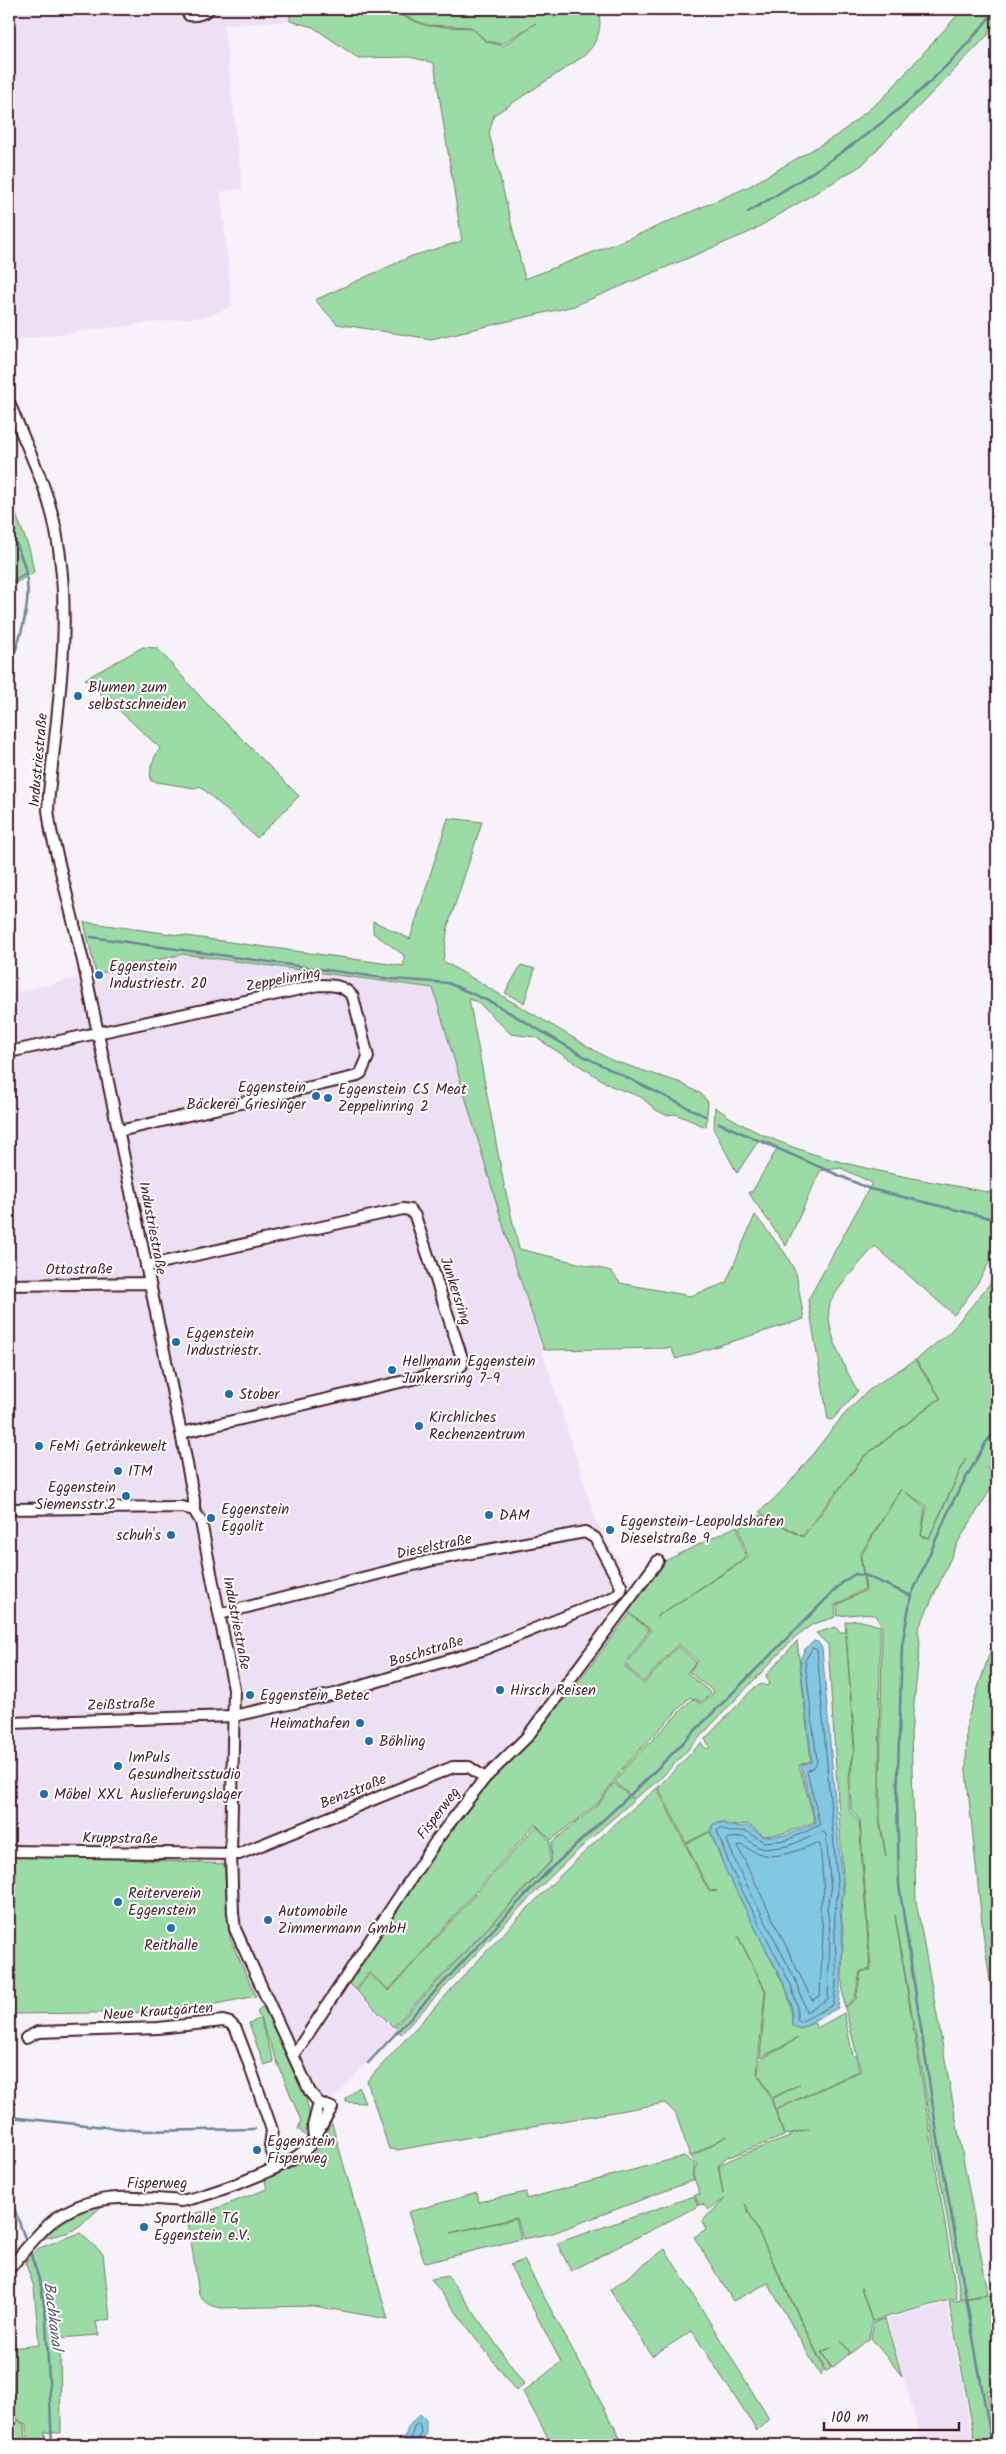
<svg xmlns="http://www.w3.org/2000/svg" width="1006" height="2454" viewBox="0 0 1006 2454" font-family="Kalam,sans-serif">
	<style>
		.built { fill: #ede0f4 }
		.green { fill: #9bdba5; stroke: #727d68; fill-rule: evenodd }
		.water { fill: #81c9e2; stroke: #6b8599 }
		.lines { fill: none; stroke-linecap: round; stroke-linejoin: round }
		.shore { stroke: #606374; stroke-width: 1 }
		.stream { stroke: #6b8599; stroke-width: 2.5 }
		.street-casing { stroke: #4a1f2b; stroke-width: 14 }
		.street { stroke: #fff; stroke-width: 10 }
		.poi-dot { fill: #1f6fb2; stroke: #fff; stroke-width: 2 }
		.labels { text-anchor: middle; stroke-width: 4; stroke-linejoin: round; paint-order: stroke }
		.poi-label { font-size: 15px; fill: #4a1f2b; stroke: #fff; text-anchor: start }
		.street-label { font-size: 15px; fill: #4a1f2b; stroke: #fff }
		.water-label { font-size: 16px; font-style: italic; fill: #5d5a6b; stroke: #fff }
	</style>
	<rect width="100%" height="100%" fill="#f7f1fa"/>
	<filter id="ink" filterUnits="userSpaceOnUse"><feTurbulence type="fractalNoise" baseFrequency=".02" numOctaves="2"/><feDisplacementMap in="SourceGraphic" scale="10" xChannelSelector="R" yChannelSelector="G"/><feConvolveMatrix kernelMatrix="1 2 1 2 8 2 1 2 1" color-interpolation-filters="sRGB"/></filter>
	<g filter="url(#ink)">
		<!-- built -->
		<path class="built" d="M 9,9 L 290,9 L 290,21 L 224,25 L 242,188 L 221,192 L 232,306 L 208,316 L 9,340 Z
			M 183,954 L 433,988 L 511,1252 L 596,1520 L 629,1582 L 574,1666 L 521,1737 L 472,1783 L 427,1843 L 340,1976 L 395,2031 L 334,2099 L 322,2095 L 230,1939 L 223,1864 L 66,1856 L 9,1857 L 9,994 Z
			M 947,2303 L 974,2445 L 923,2445 L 887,2319 Z"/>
		<!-- green -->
		<path class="green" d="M 290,9 L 384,9 L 427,26 L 471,28 L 485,41 L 503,46 L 536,23 L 502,44 L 486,41 L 472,27 L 427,25 L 387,9 L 598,9 C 603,28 598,42 584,56 L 494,115 L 489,133 L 525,279 L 642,233 L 748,187 L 839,134 L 883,98 L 963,9 L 997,9 L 997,20 L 987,36 L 862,165 L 750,232 L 574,306 L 431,339 L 337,324 L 315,300 L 412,256 L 462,241 L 434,63 L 410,57 L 358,58 L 313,27 L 290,21 Z
			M 9,496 L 30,551 L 34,572 L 9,587 Z
			M 143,647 L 157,648 L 205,702 L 299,796 L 257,838 L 200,786 L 194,788 L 151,781 C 149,768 153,759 160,748 L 85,679 Z
			M 448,818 L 482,822 L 448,926 L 443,961 L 611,1060 L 681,1083 L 701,1094 L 708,1102 L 706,1127 L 675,1114 L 666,1115 L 656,1110 L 641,1097 L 611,1086 L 535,1037 L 511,1034 L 478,1002 L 469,999 L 503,1180 L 519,1249 L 611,1271 L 620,1283 L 690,1296 L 726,1283 L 755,1215 L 785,1253 L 796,1273 L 804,1319 L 676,1359 L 671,1348 L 544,1350 L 511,1252 L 433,988 L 183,954 L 96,974 L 84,922 L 404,966 L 404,955 L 373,933 L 373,921 L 410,939 Z
			M 521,965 L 535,969 L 524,1003 L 505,993 Z
			M 715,1107 C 789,1162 908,1176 997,1194 C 997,1208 999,1223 997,1237 C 994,1262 970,1296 954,1315 L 875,1246 C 866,1256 833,1292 830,1304 C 823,1325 846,1372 858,1391 L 832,1420 L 828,1419 L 808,1300 L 872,1183 L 841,1168 L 820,1171 L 786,1246 L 748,1192 L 752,1192 L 778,1147 L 763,1140 L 757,1143 L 737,1173 L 714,1130 Z
			M 997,1275 L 997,1472 L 985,1467 L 997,1473 L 997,1479 L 958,1542 L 918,1630 L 920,1643 L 911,1734 L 916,1901 L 988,2294 L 961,2299 L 895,1915 L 957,2298 L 872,2321 L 861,2287 L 872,2322 L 869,2339 L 851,2353 L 841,2341 L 850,2353 L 832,2368 L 822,2353 L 832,2347 L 821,2352 L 831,2368 L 825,2372 L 823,2365 L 745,2204 L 822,2365 L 823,2372 L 820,2375 L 768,2283 L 733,2301 L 694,2237 L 706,2229 L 702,2221 L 725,2199 L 708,2210 L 703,2204 L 699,2205 L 695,2195 L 700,2194 L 693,2175 L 697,2164 L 691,2157 L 727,2136 L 690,2156 L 676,2114 L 665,2103 L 397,2150 L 389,2149 L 367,2081 C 460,1981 551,1875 657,1788 L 709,1892 L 717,1891 L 709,1890 L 686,1844 L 710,1832 L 726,1871 L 786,1989 L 791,2006 L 792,2025 L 799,2029 L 814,2022 L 817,2028 L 844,2013 L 853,2056 L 856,2056 L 859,2071 L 775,2109 L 772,2099 L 800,2084 L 772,2098 L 758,2073 L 760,2060 L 798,2038 L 760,2058 L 766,1991 L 738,1936 L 765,1991 L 757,2073 L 771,2099 L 784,2136 L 729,2157 L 729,2155 L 718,2166 L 723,2194 L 719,2166 C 725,2160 778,2141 790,2137 L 790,2134 L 809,2129 L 784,2135 L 776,2110 L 861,2071 L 845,2008 L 856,1999 L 861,1972 L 871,1970 L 860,1820 L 851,1810 L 850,1777 L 855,1748 L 846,1634 L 854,1748 L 849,1777 L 849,1811 L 859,1821 L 870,1969 L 860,1971 L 855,1998 L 845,2007 C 840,1982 843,1957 843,1932 C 842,1916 839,1909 844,1893 L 828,1645 L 816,1633 L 836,1627 L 839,1632 L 846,1632 L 845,1622 L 858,1620 L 880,1626 L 879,1819 L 886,1857 L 880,1819 L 882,1627 L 876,1615 L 858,1614 L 838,1616 L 837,1605 L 866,1590 L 861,1556 L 901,1489 L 860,1555 L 865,1589 L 835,1605 L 836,1617 L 813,1624 L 796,1636 L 659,1780 L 634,1799 L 615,1782 L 625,1768 L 692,1699 L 702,1704 L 714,1692 L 689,1672 L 698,1661 L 678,1644 L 644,1682 L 626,1666 L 651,1630 L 630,1614 L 649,1630 L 624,1666 L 644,1684 L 678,1646 L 696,1662 L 687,1673 L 711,1693 L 702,1702 L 690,1697 L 623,1768 L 598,1803 L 551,1840 L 535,1824 L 389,1990 L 369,1972 L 356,1990 L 347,1981 L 441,1839 L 475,1796 L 540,1728 L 560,1700 L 564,1701 L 630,1613 L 627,1610 L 661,1563 L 737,1526 L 746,1558 L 656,1617 L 748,1558 L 739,1527 L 761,1515 L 803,1537 L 865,1456 L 941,1398 L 916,1360 L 950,1332 ZM 966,1458 L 929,1538 L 921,1537 L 925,1507 L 905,1492 L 927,1506 L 921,1536 L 929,1538 Z
			M 915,1360 L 940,1398 L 864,1456 L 802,1536 L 759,1512 C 798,1481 821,1438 855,1403 C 872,1385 895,1373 915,1360 Z
			M 797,1641 L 811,1761 L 799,1765 L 815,1822 L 785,1833 L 764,1836 L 748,1824 L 730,1826 L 723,1822 L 713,1824 L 710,1831 L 686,1843 L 658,1787 L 701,1743 L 707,1749 L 710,1747 L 705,1739 L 755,1687 L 762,1684 L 767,1686 L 770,1684 L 766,1675 Z
			M 997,1644 L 997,1725 L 994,1745 L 997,1770 L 997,2030 L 983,1932 L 966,1771 L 967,1721 L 991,1649 Z
			M 614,1783 L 634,1800 C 550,1871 476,1954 401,2034 L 395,2027 L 551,1862 L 552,1842 L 598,1805 Z
			M 536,1826 L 550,1841 L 550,1862 L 393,2027 L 357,1991 L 369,1974 L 389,1991 Z
			M 66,1856 L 224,1864 L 230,1939 L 256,1996 L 175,2012 L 9,2014 L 9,1857 Z
			M 263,2006 C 279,2038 320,2103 307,2137 L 298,2129 L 301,2121 L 257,2011 Z
			M 260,2019 L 274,2062 L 264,2065 L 249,2023 Z
			M 359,2087 L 365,2103 L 346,2102 L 346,2099 Z
			M 332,2124 L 388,2319 L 314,2306 L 221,2308 C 211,2306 204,2304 199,2294 L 187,2215 L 212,2210 L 267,2189 L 265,2180 C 282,2172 303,2165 316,2151 C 323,2143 324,2131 332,2124 Z
			M 684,2156 L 695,2164 L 692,2175 L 694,2180 L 553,2233 L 523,2239 L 517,2218 L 450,2233 L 516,2219 L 521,2239 L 425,2263 L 408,2212 L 477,2193 L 479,2202 L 526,2192 L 526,2199 Z
			M 694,2196 L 698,2206 L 571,2271 L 557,2243 Z
			M 108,2204 L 102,2206 L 81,2225 L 70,2232 L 41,2239 C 61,2218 79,2207 108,2204 Z
			M 80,2233 L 103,2254 L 110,2319 L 96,2322 L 99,2335 L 60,2338 L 61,2433 L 45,2432 L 46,2445 L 27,2445 L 26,2425 L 15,2417 L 10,2348 L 39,2345 L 34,2287 L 25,2262 L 39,2248 Z
			M 665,2249 L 769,2419 L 757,2431 L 692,2331 L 652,2356 L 610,2290 Z
			M 524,2260 L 624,2445 L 552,2445 L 523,2392 L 561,2362 L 510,2265 Z
			M 448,2276 L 524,2384 L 516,2391 L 431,2279 Z
			M 987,2295 L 997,2296 L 997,2388 L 987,2391 L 997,2445 L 976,2445 L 949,2302 Z
			M 885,2319 L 902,2376 L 871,2338 L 874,2322 Z
			M 9,2348 L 14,2417 L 24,2425 L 25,2445 L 9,2445 Z"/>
		<!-- water -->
		<path class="water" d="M 814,1641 L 818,1642 L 822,1648 L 843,1893 C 838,1908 841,1916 842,1932 C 843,1957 841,1983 838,2008 L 800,2028 L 792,2025 L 792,2006 L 786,1988 L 726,1871 L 711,1832 L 713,1824 L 723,1823 L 729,1827 L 748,1826 L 764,1837 L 786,1835 L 816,1823 L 801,1765 L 812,1762 L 800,1660 L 805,1649 Z
			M 420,2414 L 426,2420 L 426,2434 L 421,2444 L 405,2445 C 404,2431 410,2423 420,2414 Z"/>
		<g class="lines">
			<!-- shore -->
			<path class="shore" d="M 813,1648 L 817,1650 L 838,1892 C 829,1928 842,1968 833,2005 L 800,2022 L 797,2020 L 797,2005 L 791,1985 L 731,1869 L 717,1831 L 721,1828 L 729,1832 L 746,1831 L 764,1842 L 787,1840 L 820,1825 L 807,1771 L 815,1766 L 817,1761 L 805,1661 Z
				M 823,1832 L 826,1834 L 831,1891 L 827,1907 L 830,1932 L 828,1999 L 806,2012 L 797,1983 L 737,1866 L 727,1840 L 729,1838 L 744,1837 L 758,1847 L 765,1849 L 788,1846 Z
				M 817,1843 L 820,1845 L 824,1891 L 820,1907 L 823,1932 L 820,1996 L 812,2000 L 738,1847 L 742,1845 C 770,1864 788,1854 817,1843 Z
				M 410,2445 L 414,2426 L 419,2423 L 421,2432 L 417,2445"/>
			<!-- stream -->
			<path class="stream" d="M 748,212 C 840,158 931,95 996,9
				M 9,525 C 14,541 23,557 26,573 C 32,606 20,638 9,669
				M 9,584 L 26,573
				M 91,937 L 391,979 L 448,983 L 493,1003 L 587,1058 L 705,1116
				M 719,1123 L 870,1189 L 994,1219
				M 368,2063 L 546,1873 L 643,1783 L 844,1581 L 855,1574 L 867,1576 L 911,1596
				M 9,2117 L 144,2131 L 255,2129
				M 9,2194 L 27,2244
				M 29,2249 L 41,2285 L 46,2319 L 52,2445
				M 992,2445 L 937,2133 L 899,1885 L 897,1801 L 902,1645 L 911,1596 L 953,1501 L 985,1444 L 997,1428"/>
			<defs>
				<path id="street" d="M 185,9 L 189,15 C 197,16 203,14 209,9
					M 9,402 C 25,444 48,487 56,531 C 73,618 58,706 49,793 L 48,810 L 51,831 L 83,961 L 181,1433 L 194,1500 L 194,1510 L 201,1522 L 234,1689 L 231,1856 L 233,1913 L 235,1929 L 310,2092 L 319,2103 L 332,2108 C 322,2121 317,2139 305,2150 C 287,2168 207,2196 181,2201 C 136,2197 92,2191 54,2220 C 37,2233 23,2253 9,2269
					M 9,1052 L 319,985 C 333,985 344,985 353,997 L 368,1057 L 361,1073 L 354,1077 L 119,1131
					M 146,1266 L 403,1209 L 410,1210 L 415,1216 L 462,1358 L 462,1365 L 456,1369 L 181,1433
					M 9,1285 L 149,1283
					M 9,1509 L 182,1507 L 194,1510
					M 9,1723 L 233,1716 L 335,1694 L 482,1650 L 614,1597 L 620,1592 L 621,1586 L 595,1538 L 585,1532 L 433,1560 L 220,1614
					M 9,1851 L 239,1854 L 453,1767 L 469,1767 L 485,1778
					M 26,2038 L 38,2032 L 158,2028 L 223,2021 L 230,2023 L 236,2029 L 247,2058 L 272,2130 L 270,2146 L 277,2166
					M 294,2055 L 438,1838 L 485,1778 L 527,1737 L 658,1561
					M 314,2138 L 313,2126 L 319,2103"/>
			</defs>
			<!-- street casing -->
			<use href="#street" class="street-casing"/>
			<!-- street -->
			<use href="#street" class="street"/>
		</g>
	</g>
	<!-- markers -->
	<g class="poi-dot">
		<circle cx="78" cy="696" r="5"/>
		<circle cx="99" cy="975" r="5"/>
		<circle cx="316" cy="1096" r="5"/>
		<circle cx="328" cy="1098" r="5"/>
		<circle cx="176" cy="1342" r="5"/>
		<circle cx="392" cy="1370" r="5"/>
		<circle cx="229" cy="1394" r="5"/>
		<circle cx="419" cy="1426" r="5"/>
		<circle cx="39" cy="1446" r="5"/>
		<circle cx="118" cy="1471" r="5"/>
		<circle cx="126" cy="1496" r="5"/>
		<circle cx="489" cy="1515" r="5"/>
		<circle cx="211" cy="1518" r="5"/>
		<circle cx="610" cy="1530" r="5"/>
		<circle cx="171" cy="1535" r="5"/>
		<circle cx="500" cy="1690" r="5"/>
		<circle cx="250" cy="1695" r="5"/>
		<circle cx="360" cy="1723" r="5"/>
		<circle cx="369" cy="1741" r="5"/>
		<circle cx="118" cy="1766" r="5"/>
		<circle cx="44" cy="1794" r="5"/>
		<circle cx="118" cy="1902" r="5"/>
		<circle cx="268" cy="1920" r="5"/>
		<circle cx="171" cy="1928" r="5"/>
		<circle cx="257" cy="2150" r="5"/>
		<circle cx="144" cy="2227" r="5"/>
	</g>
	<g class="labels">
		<!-- poi labels -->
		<g class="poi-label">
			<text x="88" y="692">Blumen zum<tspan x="88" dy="17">selbstschneiden</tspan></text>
			<text x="109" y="971">Eggenstein<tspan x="109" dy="17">Industriestr. 20</tspan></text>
			<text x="306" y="1092" text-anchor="end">Eggenstein<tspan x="306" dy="17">Bäckerei Griesinger</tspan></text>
			<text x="338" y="1094">Eggenstein CS Meat<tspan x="338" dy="17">Zeppelinring 2</tspan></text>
			<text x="186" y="1338">Eggenstein<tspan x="186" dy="17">Industriestr.</tspan></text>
			<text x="402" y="1366">Hellmann Eggenstein<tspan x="402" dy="17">Junkersring 7-9</tspan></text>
			<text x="239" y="1399">Stober</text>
			<text x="429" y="1422">Kirchliches<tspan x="429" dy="17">Rechenzentrum</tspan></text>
			<text x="49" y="1451">FeMi Getränkewelt</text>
			<text x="128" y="1476">ITM</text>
			<text x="116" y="1492" text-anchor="end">Eggenstein<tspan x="116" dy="17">Siemensstr.2</tspan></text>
			<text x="221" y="1514">Eggenstein<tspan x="221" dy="17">Eggolit</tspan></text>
			<text x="499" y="1520">DAM</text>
			<text x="620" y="1526">Eggenstein-Leopoldshafen<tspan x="620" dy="17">Dieselstraße 9</tspan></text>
			<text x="161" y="1540" text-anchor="end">schuh's</text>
			<text x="510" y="1695">Hirsch Reisen</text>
			<text x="260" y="1700">Eggenstein Betec</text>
			<text x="350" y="1728" text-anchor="end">Heimathafen</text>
			<text x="379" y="1746">Böhling</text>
			<text x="128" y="1762">ImPuls<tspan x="128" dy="17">Gesundheitsstudio</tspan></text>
			<text x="54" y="1799">Möbel XXL Auslieferungslager</text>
			<text x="128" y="1898">Reiterverein<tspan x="128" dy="17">Eggenstein</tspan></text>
			<text x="278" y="1916">Automobile<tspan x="278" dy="17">Zimmermann GmbH</tspan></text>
			<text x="171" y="1950" text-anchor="middle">Reithalle</text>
			<text x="267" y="2146">Eggenstein<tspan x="267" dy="17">Fisperweg</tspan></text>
			<text x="154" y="2223">Sporthalle TG<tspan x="154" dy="17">Eggenstein e.V.</tspan></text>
		</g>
		<!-- street labels -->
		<g class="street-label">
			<text transform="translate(38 760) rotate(-85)" y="5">Industriestraße</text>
			<text transform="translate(283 979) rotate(-11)" y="5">Zeppelinring</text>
			<text transform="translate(153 1228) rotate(79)" y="5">Industriestraße</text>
			<text transform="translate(79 1269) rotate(-1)" y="5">Ottostraße</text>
			<text transform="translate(456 1291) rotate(72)" y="5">Junkersring</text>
			<text transform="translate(434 1546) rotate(-12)" y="5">Dieselstraße</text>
			<text transform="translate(237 1623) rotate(79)" y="5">Industriestraße</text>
			<text transform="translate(426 1651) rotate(-17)" y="5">Boschstraße</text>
			<text transform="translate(121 1704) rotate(-2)" y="5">Zeißstraße</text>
			<text transform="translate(353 1791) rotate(-22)" y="5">Benzstraße</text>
			<text transform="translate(438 1813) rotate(-53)" y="5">Fisperweg</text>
			<text transform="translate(120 1838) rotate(1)" y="5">Kruppstraße</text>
			<text transform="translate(158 2011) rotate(-4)" y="5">Neue Krautgärten</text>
			<text x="157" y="2188">Fisperweg</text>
		</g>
		<!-- water labels -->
		<g class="water-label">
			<text transform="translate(54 2316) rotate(83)" y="6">Bachkanal</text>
		</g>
	</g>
	<!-- margin -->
	<rect width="1006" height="2454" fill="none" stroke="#fff" stroke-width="30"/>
	<rect x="15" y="15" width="976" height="2424" fill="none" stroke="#4a1f2b" stroke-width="2" filter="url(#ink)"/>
	<!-- scale -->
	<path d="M824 2422v8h135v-8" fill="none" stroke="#4a1f2b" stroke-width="2.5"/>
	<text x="831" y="2422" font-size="15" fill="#4a1f2b" stroke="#ffffff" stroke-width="4" paint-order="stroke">100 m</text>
</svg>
